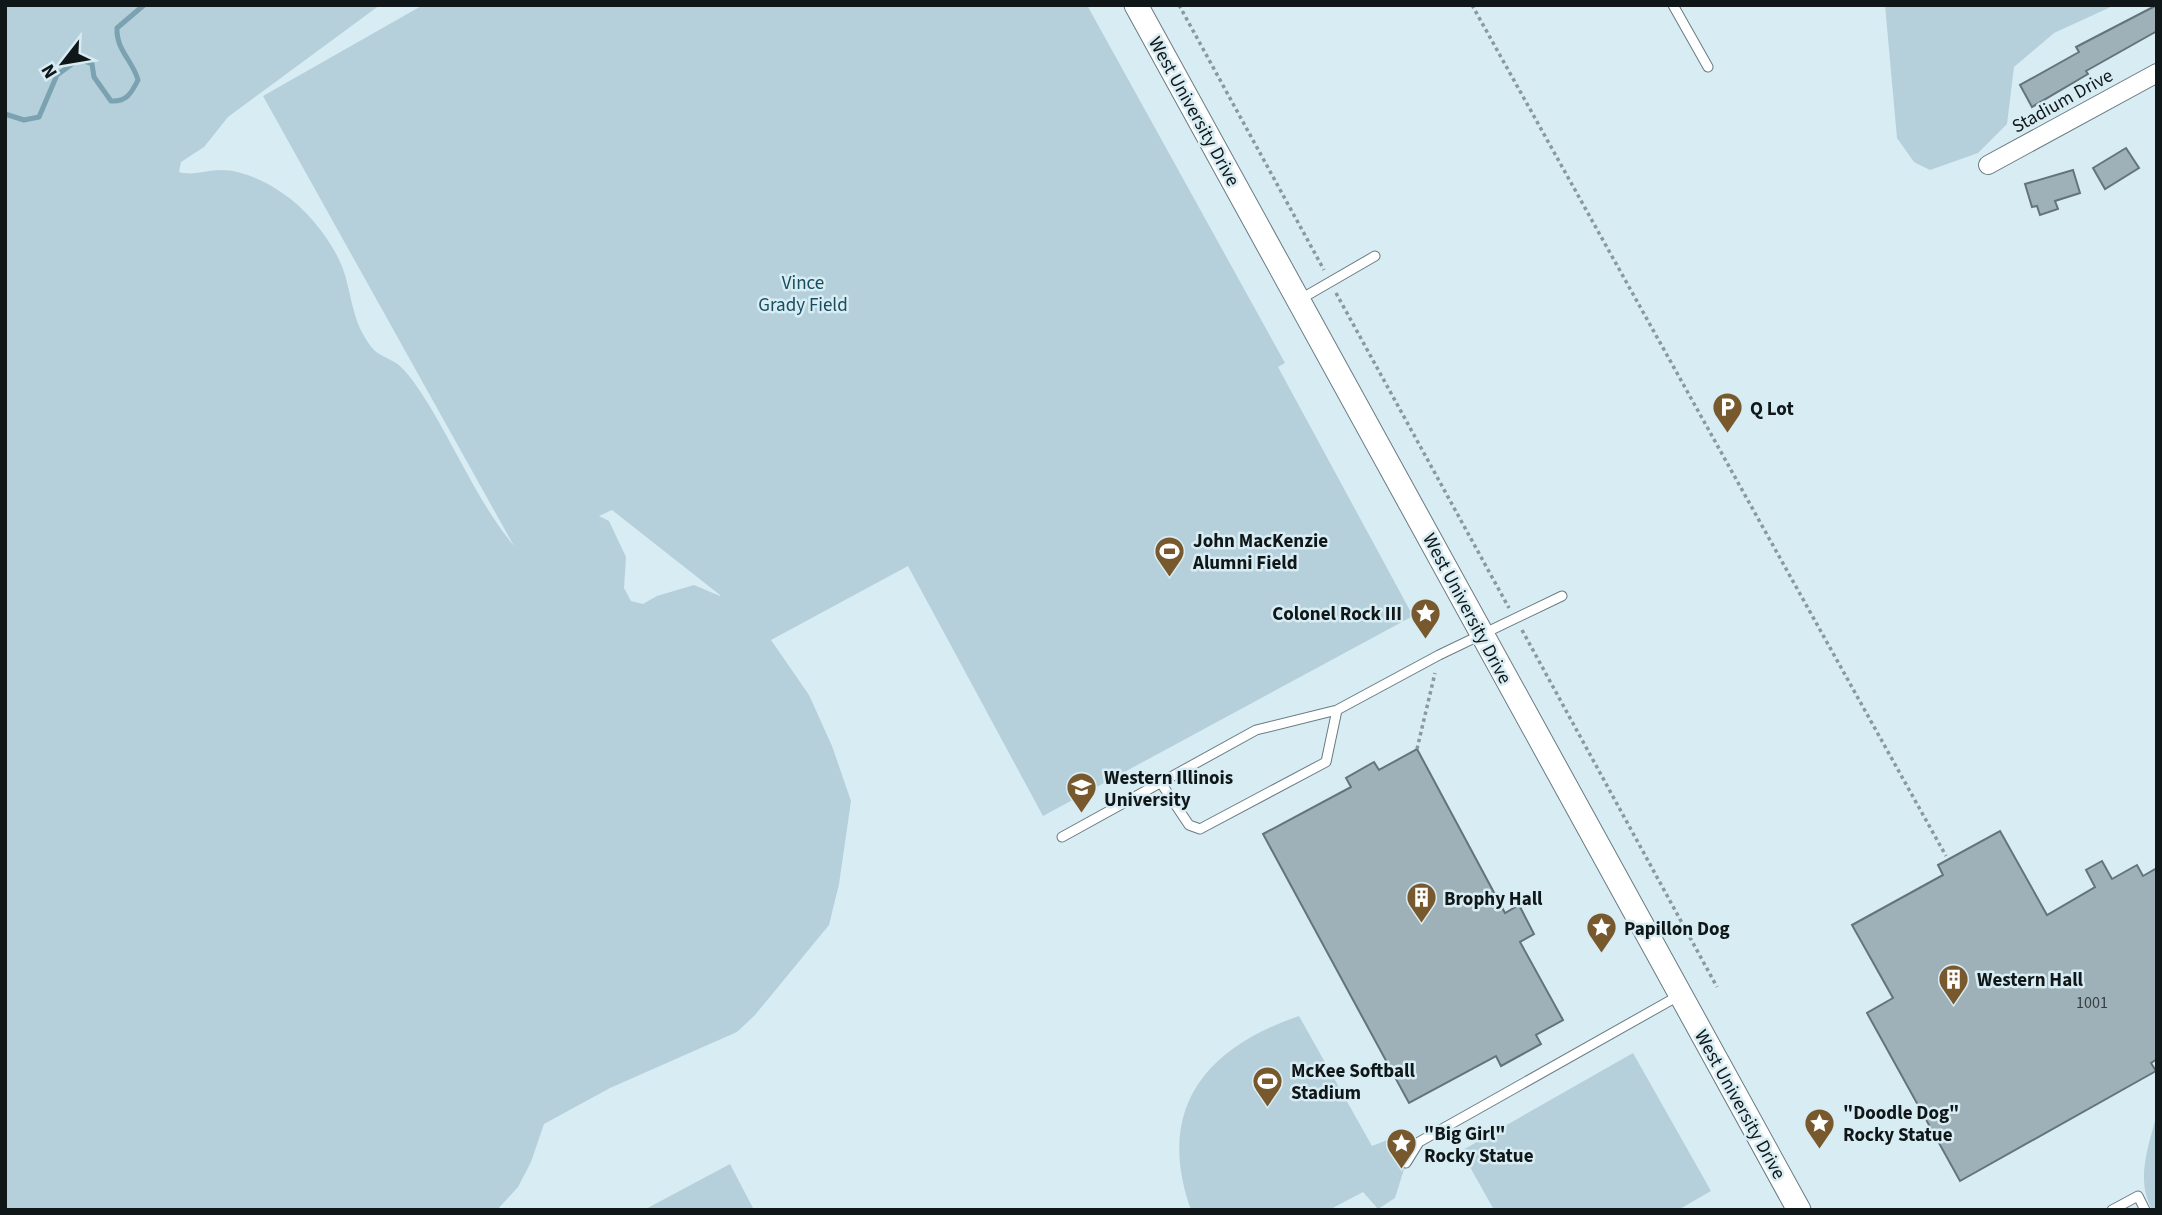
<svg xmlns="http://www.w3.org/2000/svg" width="2162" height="1215" viewBox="0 0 2162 1215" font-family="'Source Sans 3',sans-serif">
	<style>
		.green { fill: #b5d0db; fill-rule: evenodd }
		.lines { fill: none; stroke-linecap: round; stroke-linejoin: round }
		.stream { stroke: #7ba2b1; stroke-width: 5 }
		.building { fill: #9fb1b8; stroke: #63747a; stroke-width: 2 }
		.service-casing { stroke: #697b82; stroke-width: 11 }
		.minor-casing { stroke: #697b82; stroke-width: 20 }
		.tertiary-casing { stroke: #697b82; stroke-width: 25 }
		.path { stroke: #8a999e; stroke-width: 3.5; stroke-dasharray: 3.5 3.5; stroke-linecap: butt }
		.service { stroke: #fff; stroke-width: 9 }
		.minor { stroke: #fff; stroke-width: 18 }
		.tertiary { stroke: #fff; stroke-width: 23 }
		.labels { text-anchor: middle; stroke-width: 5; stroke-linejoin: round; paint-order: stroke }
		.number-label { font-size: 16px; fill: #343e41 }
		.street-label { font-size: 19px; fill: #101719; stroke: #d8ecf3 }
		.park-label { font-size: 19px; fill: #174d5f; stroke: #d8ecf3 }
		.poi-label { font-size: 19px; font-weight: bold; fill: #101719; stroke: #d8ecf3; text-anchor: start }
	</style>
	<rect width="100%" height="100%" fill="#d8ecf3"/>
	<!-- green -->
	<path class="green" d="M 5,5 L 380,5 L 228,117 L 204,147 L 181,162 L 179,172 C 194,176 206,170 221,170 C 242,170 268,182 285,195 C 309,211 337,247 345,275 C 351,296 353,317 364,336 C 375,355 379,353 396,363 C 404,368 414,382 420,391 C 453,441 476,500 514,546 L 263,96 L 423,5 L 1087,5 L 1285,363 L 1278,367 L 1413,616 L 1043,816 L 908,566 L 771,640 L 809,695 L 832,746 L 851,801 L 839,884 L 829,925 L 755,1015 L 737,1032 L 610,1088 L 544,1124 L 531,1162 L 518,1187 L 497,1210 L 5,1210 ZM 612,510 L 720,595 L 720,596 L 694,585 L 657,596 L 643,604 L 631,601 L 624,588 L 626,557 L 609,521 L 599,516 Z
		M 1885,5 L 2115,5 L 2054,33 L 2014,67 L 2007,124 L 1978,153 L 1930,170 L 1914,162 L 1897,138 Z
		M 1299,1016 L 1372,1146 L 1395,1137 L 1406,1163 L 1395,1198 L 1378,1209 L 1363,1192 L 1329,1210 L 1191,1210 C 1155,1109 1205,1048 1299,1016 Z
		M 1633,1053 L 1711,1191 L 1678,1210 L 1494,1210 L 1461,1151 Z
		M 2157,1113 L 2157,1210 L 2152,1210 C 2135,1178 2149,1146 2157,1113 Z
		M 730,1164 L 754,1210 L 644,1210 Z"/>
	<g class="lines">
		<!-- stream -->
		<path class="stream" d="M 5,114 L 24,120 L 39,117 L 57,75 L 79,59 L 92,64 L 94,77 L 111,101 C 126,102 131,94 138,80 C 133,61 116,50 117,28 L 144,5"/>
	</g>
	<!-- building -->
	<path class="building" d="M 2157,5 L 2157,31 L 2086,71 L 2088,74 L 2032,107 L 2020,85 L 2079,52 L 2076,47 Z
		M 2126,148 L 2139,168 L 2105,189 L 2093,168 Z
		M 2073,170 L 2080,193 L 2055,201 L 2058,209 L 2040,215 L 2037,206 L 2032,207 L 2025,184 Z
		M 1417,749 L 1505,913 L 1519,905 L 1534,934 L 1520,942 L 1563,1020 L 1536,1035 L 1541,1044 L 1501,1066 L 1496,1056 L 1409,1103 L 1263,834 L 1351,787 L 1346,778 L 1374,762 L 1379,770 Z
		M 2000,831 L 2047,915 L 2095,887 L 2086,870 L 2102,861 L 2112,879 L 2137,865 L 2143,876 L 2157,868 L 2157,1059 L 2151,1063 L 2156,1071 L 1960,1181 L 1867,1013 L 1893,998 L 1852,925 L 1943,875 L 1938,865 Z"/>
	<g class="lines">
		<defs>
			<path id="service" d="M 1673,5 L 1708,67
				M 1299,300 L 1375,256
				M 1161,783 L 1189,825 L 1200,829 L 1326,762 L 1337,710
				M 1062,837 L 1256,730 L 1337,710 L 1439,655 L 1562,596
				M 1406,1163 L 1419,1142 L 1680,995
				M 2112,1210 L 2138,1196 L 2145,1210"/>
			<path id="minor" d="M 1988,165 L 2157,73"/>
			<path id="tertiary" d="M 1136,5 L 1799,1210"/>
		</defs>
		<!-- service casing -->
		<use href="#service" class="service-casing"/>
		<!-- minor casing -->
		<use href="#minor" class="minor-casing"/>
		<!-- tertiary casing -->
		<use href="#tertiary" class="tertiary-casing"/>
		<!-- path -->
		<path class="path" d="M 1179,5 L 1324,270
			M 1472,5 L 1946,856
			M 1336,293 L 1509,608
			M 1522,630 L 1717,987
			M 1417,749 L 1435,673"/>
		<!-- service -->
		<use href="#service" class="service"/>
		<!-- minor -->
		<use href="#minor" class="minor"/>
		<!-- tertiary -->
		<use href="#tertiary" class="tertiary"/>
	</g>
	<!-- icons -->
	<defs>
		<symbol id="parking-pin" viewBox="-11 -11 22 30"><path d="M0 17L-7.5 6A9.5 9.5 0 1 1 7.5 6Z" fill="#78592e" stroke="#d8ecf3"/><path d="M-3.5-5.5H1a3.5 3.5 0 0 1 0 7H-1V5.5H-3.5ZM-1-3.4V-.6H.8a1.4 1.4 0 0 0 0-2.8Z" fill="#fff"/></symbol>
		<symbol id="stadium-pin" viewBox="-11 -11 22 30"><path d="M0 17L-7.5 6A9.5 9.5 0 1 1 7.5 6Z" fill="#78592e" stroke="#d8ecf3"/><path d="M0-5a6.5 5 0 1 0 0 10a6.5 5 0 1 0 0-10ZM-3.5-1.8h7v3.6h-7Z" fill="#fff"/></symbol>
		<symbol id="sight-pin" viewBox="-11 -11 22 30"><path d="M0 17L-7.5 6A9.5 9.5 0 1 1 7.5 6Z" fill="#78592e" stroke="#d8ecf3"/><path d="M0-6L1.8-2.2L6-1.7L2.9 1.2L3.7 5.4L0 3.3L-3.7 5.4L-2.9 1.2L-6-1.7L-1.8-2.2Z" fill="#fff"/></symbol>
		<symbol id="university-pin" viewBox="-11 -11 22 30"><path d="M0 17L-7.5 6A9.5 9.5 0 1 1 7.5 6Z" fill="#78592e" stroke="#d8ecf3"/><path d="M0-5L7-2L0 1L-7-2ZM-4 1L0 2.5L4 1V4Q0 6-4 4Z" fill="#fff"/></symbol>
		<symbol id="building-pin" viewBox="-11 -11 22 30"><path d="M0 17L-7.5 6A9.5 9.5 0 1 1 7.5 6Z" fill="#78592e" stroke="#d8ecf3"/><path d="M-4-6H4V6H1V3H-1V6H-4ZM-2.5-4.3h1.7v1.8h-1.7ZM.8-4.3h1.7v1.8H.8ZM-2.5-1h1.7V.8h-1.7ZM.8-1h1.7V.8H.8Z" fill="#fff"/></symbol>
	</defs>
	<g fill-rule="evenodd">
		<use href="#parking-pin" x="1710" y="390" width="35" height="47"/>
		<use href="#stadium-pin" x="1152" y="534" width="35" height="47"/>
		<use href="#sight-pin" x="1408" y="596" width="35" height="47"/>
		<use href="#university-pin" x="1064" y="770" width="35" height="47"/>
		<use href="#building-pin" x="1404" y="880" width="35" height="47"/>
		<use href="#sight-pin" x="1584" y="910" width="35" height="47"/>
		<use href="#building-pin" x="1936" y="962" width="35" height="47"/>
		<use href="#stadium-pin" x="1250" y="1064" width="35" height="47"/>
		<use href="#sight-pin" x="1802" y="1106" width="35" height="47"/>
		<use href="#sight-pin" x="1384" y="1126" width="35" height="47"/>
	</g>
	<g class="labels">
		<!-- number labels -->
		<g class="number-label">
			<text x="2092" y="1008">1001</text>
		</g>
		<!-- street labels -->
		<g class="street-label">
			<text transform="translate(2062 100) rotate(-29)" y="7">Stadium Drive</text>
			<text transform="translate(1195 111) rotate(61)" y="7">West University Drive</text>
			<text transform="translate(1468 608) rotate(62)" y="7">West University Drive</text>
			<text transform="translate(1741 1104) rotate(61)" y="7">West University Drive</text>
		</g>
		<!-- park labels -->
		<g class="park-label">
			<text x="803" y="289">Vince<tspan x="803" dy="22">Grady Field</tspan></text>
		</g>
		<!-- poi labels -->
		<g class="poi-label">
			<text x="1750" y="415">Q Lot</text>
			<text x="1193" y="547">John MacKenzie<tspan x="1193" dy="22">Alumni Field</tspan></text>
			<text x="1402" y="620" text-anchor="end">Colonel Rock III</text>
			<text x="1104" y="784">Western Illinois<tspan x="1104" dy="22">University</tspan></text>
			<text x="1444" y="905">Brophy Hall</text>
			<text x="1624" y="935">Papillon Dog</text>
			<text x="1977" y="986">Western Hall</text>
			<text x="1291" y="1077">McKee Softball<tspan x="1291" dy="22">Stadium</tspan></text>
			<text x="1843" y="1119">"Doodle Dog"<tspan x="1843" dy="22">Rocky Statue</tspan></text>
			<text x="1424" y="1140">"Big Girl"<tspan x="1424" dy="22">Rocky Statue</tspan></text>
		</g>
	</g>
	<!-- border -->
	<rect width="2162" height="1215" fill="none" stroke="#101719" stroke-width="14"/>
	<!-- north arrow -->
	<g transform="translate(63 63) rotate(239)" stroke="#d8ecf3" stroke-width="5" paint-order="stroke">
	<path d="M0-5L12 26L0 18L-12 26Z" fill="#101719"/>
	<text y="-10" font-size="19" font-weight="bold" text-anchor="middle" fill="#101719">N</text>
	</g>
</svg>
